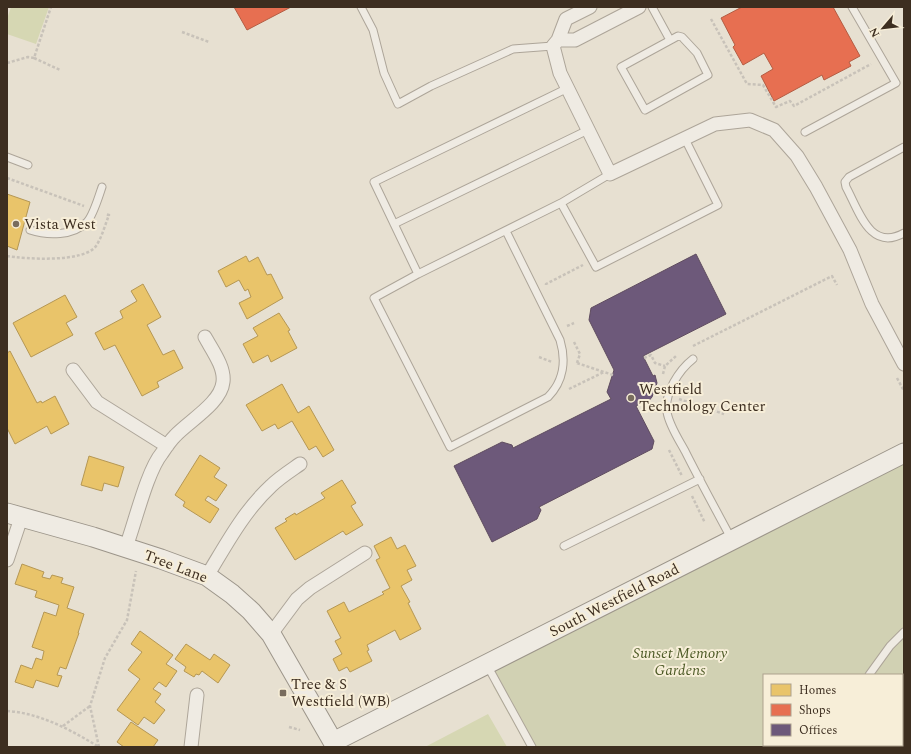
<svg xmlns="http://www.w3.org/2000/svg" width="911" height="754" viewBox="0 0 911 754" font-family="Spectral,serif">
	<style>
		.green { fill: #d6d7b3 }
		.cemetery { fill: #d1d1b3; fill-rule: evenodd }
		.homes { fill: #e9c46a; stroke: #b59754 }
		.shops { fill: #e76f51; stroke: #b45c42 }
		.offices { fill: #6d597a; stroke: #5f4c5f }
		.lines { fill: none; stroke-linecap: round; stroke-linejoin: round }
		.lane-casing { stroke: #ada599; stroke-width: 9 }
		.street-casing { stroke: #ada599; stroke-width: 15 }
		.secondary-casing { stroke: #9c958a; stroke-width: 21 }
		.path { stroke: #c8c2b9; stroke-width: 2.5; stroke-dasharray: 3 2; stroke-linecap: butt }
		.lane { stroke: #efebe3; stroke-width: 7 }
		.street { stroke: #efebe3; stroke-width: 13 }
		.secondary { stroke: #efebe3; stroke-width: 19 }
		.poi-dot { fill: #786c5e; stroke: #f7eed8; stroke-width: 1.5 }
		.labels { text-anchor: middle; stroke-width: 4; stroke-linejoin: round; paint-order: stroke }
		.poi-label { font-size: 15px; fill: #3d2e20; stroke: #f7eed8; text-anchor: start }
		.street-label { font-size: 15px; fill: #3d2e20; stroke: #f7eed8 }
		.park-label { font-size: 15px; font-style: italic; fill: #4d5a26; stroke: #f7eed8 }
	</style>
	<rect width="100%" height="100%" fill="#e7e0d1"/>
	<!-- green -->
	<path class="green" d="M 11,7 L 49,7 L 36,44 L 7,34 L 7,19 Z
		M 488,714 L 507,747 L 425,747 Z"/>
	<!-- cemetery -->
	<path class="cemetery" d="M 904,453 L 904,747 L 527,747 L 493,686 L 490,663 ZM 764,675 L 902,675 L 902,745 L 764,745 Z"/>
	<!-- homes -->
	<path class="homes" d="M 7,194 L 30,202 L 17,250 L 7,246 Z
		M 246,256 L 249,262 L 258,257 L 267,275 L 271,274 L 283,298 L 247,319 L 239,303 L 251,297 L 248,289 L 245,291 L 239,280 L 226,287 L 218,271 Z
		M 143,284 L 161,317 L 147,325 L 163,355 L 174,350 L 183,368 L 157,382 L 159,387 L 142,396 L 115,345 L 104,350 L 95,333 L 123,318 L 120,311 L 137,301 L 131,291 Z
		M 65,295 L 77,317 L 66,323 L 73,335 L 31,357 L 13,323 Z
		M 279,313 L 290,330 L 288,331 L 297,348 L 271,362 L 268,355 L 253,363 L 243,344 L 258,336 L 253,328 Z
		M 10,351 L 37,403 L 41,401 L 42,403 L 55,396 L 69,424 L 51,434 L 47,426 L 15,444 L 7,428 L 7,353 Z
		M 282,384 L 298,413 L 309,406 L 334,450 L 323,457 L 316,446 L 309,450 L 292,421 L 278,429 L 275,424 L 262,431 L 246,405 Z
		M 200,455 L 220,468 L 214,477 L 227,485 L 216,501 L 208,496 L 205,500 L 219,509 L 210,523 L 183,506 L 185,502 L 175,495 Z
		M 89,456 L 124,467 L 118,487 L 104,483 L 102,491 L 81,485 Z
		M 342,480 L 356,503 L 351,506 L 363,525 L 346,535 L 343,531 L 295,560 L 275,528 L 287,521 L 285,519 L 295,513 L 296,515 L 325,498 L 321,493 Z
		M 391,537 L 397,549 L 405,545 L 416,566 L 407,570 L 412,580 L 401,586 L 410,602 L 408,603 L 421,629 L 400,640 L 395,630 L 367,645 L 369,650 L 367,651 L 372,661 L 350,672 L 347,667 L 339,671 L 333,659 L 342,654 L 335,641 L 341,638 L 327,611 L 344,602 L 349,612 L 384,594 L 382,592 L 390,588 L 376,560 L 380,558 L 374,546 Z
		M 22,564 L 44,572 L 42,577 L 50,579 L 52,575 L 63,578 L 61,583 L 74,587 L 67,608 L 84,614 L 78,633 L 79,633 L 66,669 L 60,667 L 57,675 L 62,676 L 58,687 L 36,680 L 33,688 L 15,682 L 21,665 L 32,669 L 36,658 L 42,660 L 44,651 L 32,647 L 44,612 L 56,616 L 59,605 L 35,597 L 37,591 L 15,584 Z
		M 140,631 L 173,655 L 166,664 L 177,671 L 166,687 L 159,682 L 153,689 L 161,694 L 155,702 L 165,710 L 154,724 L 144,717 L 138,725 L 117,710 L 140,679 L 128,670 L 142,652 L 131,644 Z
		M 186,644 L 210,660 L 214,654 L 230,665 L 218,683 L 202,671 L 199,675 L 196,674 L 194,677 L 184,671 L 186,667 L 175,659 Z
		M 131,722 L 158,740 L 153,747 L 124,747 L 117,742 Z"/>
	<!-- shops -->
	<path class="shops" d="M 234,7 L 291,7 L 247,30 Z
		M 742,7 L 833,7 L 860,56 L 849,62 L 851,66 L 824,80 L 822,75 L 774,101 L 761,76 L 773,69 L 764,53 L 743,65 L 733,47 L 735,45 L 721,18 Z"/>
	<!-- offices -->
	<path class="offices" d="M 696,254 L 726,314 L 643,356 L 653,376 L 655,375 L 657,383 L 652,397 L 647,403 L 645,401 L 636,406 L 654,441 L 652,449 L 539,507 L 541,510 L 537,519 L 492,542 L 454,466 L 502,442 L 512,445 L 513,448 L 611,399 L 607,392 L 614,370 L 589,320 L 591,308 Z"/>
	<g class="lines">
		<defs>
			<path id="lane" d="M 361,7 L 373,30 L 384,73 L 398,104 L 431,86 L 513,49 L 553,46
				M 652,7 L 670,40
				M 678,36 L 682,37 L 697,53 L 708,75 L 645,110 L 621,67 Z
				M 568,88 L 374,182 L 418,274 L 561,203 L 596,267 L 718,205 L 684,137
				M 805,132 L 896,83 L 852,7
				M 904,147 L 849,177 L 845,182 L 846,187 C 859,211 870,252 904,233
				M 7,157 L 28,165
				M 561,203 L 610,174
				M 394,224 L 588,130
				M 30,230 C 48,236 73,236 87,222 C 93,216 99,196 102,187
				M 418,274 L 374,298 L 450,447 L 548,397 C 564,381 566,360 560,340 L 506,231
				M 693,359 C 679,370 664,393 667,412 C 669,425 679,440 685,451 C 700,481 716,510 732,540
				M 564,546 L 700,479
				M 487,665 L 532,747
				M 869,675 L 890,646 L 904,632
				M 853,745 L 853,747"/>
			<path id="street" d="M 590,7 L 566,19 L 558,40 L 553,46 L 560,73 L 610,174 L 715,124 L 750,120 L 774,130 L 797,156 L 816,187 L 850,250 L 872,304 L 904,364
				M 558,40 L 575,40 L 639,7
				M 73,370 L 97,402 L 167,446
				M 126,547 C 135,523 147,471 162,453 C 166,447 170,441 175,436 C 189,421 221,403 223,382 C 225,367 212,350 205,337
				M 7,560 L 21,518
				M 207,576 C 226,545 243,512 271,486 C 279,478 290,471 300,464
				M 271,634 L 297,599 L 310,588 L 365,553
				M 191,747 L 197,695"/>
			<path id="secondary" d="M 7,513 L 93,537 L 161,559 L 207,576 L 232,594 L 251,611 L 271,634 L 336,747
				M 333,742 L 904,453"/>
		</defs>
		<!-- lane casing -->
		<use href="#lane" class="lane-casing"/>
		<!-- street casing -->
		<use href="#street" class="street-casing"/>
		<!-- secondary casing -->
		<use href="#secondary" class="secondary-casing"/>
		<!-- path -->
		<path class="path" d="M 711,19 L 747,84 L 763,85 L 776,107 L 790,101 L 794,106 L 871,64
			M 182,32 L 209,42
			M 34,58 L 60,70
			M 7,63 L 28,57 L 34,58 L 51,7
			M 7,178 L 84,206
			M 7,256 C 25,259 84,263 96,246 C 102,237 105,225 109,215 L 105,214
			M 546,285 L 546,284 L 583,265
			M 567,326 L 574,323
			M 574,342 L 580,354 L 577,363
			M 693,346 L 832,276 L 837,285
			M 539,357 L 552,362
			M 644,358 L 651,355 L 655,363 L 665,366
			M 577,363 L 613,375
			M 663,374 L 665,366 L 676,356
			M 897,378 L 904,391
			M 569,389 L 604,372
			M 679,399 L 724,414
			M 669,450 L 682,476
			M 692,496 L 705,523
			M 7,711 C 40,713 71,730 99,747
			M 63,726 L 90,706
			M 289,727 L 300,730
			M 99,747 L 90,706 L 105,658 L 127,620 L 136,571"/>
		<!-- lane -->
		<use href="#lane" class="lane"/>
		<!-- street -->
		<use href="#street" class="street"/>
		<!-- secondary -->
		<use href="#secondary" class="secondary"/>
	</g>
	<!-- markers -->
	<g class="poi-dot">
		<circle cx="16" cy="224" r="4"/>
		<circle cx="631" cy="398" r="4"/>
		<rect x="279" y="689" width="8" height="8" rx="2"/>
	</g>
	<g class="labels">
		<!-- poi labels -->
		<g class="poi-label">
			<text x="24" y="229">Vista West</text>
			<text x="639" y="394">Westfield<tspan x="639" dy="17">Technology Center</tspan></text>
			<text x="291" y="689">Tree &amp; S<tspan x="291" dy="17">Westfield (WB)</tspan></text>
		</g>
		<!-- street labels -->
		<g class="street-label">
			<text transform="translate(176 566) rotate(21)" y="5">Tree Lane</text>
			<text transform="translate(614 600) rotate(-27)" y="5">South Westfield Road</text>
		</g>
		<!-- park labels -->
		<g class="park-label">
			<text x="680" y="658">Sunset Memory<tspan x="680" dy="17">Gardens</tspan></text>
		</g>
	</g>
	<!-- border -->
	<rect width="911" height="754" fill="none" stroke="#3d2e20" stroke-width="16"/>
	<!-- legend -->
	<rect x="763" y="674" width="140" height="72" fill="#f7eed8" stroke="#ada18e"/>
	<rect x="771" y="684" width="20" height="12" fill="#e9c46a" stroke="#ada18e"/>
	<text x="799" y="694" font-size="12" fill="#3d2e20">Homes</text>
	<rect x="771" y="704" width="20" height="12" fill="#e76f51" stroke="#ada18e"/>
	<text x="799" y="714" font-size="12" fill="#3d2e20">Shops</text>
	<rect x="771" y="724" width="20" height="12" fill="#6d597a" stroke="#ada18e"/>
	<text x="799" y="734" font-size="12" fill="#3d2e20">Offices</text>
	<!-- north arrow -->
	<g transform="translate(883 28) rotate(242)" stroke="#f7eed8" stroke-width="3" paint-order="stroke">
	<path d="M0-3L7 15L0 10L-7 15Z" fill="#3d2e20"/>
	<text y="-6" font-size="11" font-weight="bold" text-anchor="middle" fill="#3d2e20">N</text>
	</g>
</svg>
